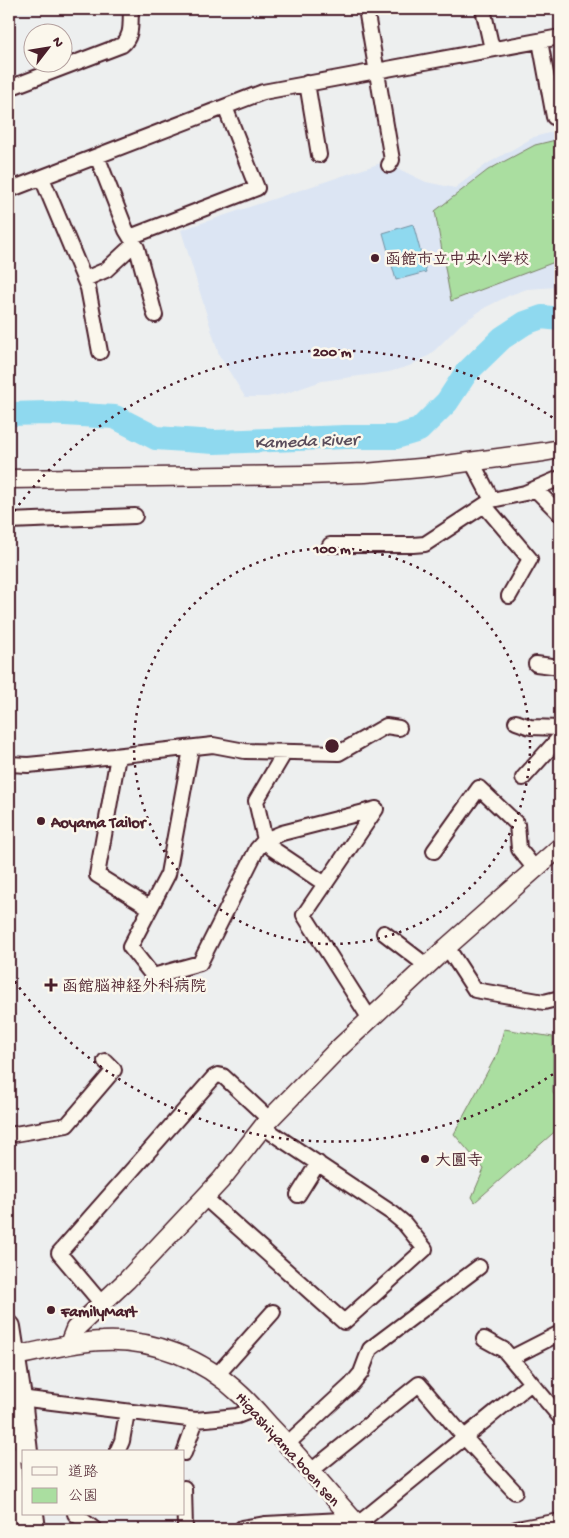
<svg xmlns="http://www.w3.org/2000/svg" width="569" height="1538" viewBox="0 0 569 1538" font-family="'Gochi Hand','Klee One',sans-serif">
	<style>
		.built { fill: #dce5f3 }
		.green { fill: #aadea0; stroke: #7a7e66 }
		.water { fill: #8fd9ef; stroke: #738fa1 }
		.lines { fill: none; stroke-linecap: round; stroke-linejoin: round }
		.river { stroke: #8fd9ef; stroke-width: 24 }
		.minor-casing { stroke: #4a1f2b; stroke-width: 18 }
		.tertiary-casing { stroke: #4a1f2b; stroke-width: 21 }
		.primary-casing { stroke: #4a1f2b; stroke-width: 26 }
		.minor { stroke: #fbf7ec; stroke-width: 14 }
		.tertiary { stroke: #fbf7ec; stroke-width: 18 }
		.primary { stroke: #fbf7ec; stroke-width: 22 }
		.ring { fill: none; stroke: #4a1f2b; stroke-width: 2.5; stroke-dasharray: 2.5 5 }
		.poi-dot { fill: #4a1f2b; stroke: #fbf7ec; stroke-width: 2 }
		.labels { text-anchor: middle; stroke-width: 5; stroke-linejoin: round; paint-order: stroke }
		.poi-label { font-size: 16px; font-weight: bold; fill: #4a1f2b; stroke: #fbf7ec; text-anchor: start }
		.street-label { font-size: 16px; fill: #4a1f2b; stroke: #fbf7ec }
		.water-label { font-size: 18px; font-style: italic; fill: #5b4e5c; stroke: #fbf7ec }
		.centre { fill: #4a1f2b; stroke: #fbf7ec; stroke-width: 2.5 }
		.ring-label { font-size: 15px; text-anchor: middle; font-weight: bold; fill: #4a1f2b; stroke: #fbf7ec; stroke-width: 5; stroke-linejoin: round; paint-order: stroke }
	</style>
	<rect width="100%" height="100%" fill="#edefef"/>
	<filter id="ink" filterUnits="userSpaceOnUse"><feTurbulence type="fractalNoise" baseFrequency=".02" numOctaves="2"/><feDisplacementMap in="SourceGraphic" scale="10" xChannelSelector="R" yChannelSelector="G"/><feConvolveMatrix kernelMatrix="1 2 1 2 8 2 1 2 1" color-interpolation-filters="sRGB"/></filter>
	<g filter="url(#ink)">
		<!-- built -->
		<path class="built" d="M 560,130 L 560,286 L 557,287 L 527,289 L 510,295 L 486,307 L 461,324 L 430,355 L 409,366 L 389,372 L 322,381 L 287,393 L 267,397 L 245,397 L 219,355 L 181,230 L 384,162 L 426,182 L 455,188 L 487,164 L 534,137 Z"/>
		<!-- green -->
		<path class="green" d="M 560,139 L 560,260 L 451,301 L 435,211 L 488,170 L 535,145 Z
			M 504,1029 L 553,1037 L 553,1093 L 560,1102 L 560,1127 L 475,1202 L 472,1197 L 484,1169 L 454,1134 L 498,1052 Z"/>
		<!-- water -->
		<path class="water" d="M 413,224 L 426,272 L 396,280 L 383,233 Z"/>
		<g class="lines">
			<!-- river -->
			<path class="river" d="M 9,414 L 48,413 L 115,417 L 156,438 L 214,442 L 245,441 L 345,437 L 396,437 L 419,430 L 447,402 L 466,373 L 502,338 L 525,323 L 542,317 L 560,319"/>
			<defs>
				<path id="minor" d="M 366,9 L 392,160 L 389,165
					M 483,9 L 492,49
					M 540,41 L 554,117
					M 307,83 L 319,155
					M 9,88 L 122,45 C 133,36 130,22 131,9
					M 97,156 L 126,230 L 137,248 L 155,315
					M 42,178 L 88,288 L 100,352
					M 9,190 L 263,92 L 560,37
					M 130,237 L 257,188 L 225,107
					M 85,279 L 106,270 L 134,244
					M 472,462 L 492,500
					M 535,489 L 560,514
					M 485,506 L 530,559 L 509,596
					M 9,521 L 135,516
					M 330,545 L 413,545 L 425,544 L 492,500 L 525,493 L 560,478
					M 536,664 L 560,667
					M 516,722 L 530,727 L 560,728
					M 191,749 L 168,874 L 130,947 L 153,976 L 200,963 L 257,849 L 265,840 L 282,833 L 376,809
					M 285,752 L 256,801 L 265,840 L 273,849 L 325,884
					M 118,756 L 97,875 L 150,908
					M 9,764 L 28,765 L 69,761 L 213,745 L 245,751 L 339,753 L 386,726 L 399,728
					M 523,778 L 560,737
					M 434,851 L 479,788 L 517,824 L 519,849 L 536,870
					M 384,933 L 427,966
					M 447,947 L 475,990 L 544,1002 L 560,998
					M 370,1019 L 304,915 L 376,809
					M 9,1135 L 67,1125 L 114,1070 L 105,1061
					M 298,1195 L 318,1163
					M 204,1197 L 344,1322 L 425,1249 L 404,1223 L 392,1213 L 263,1127
					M 102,1304 L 59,1253 L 214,1077 L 218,1075 L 223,1076 L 269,1119
					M 484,1339 L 504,1350 L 560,1417
					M 511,1358 L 560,1333
					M 217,1375 L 273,1312
					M 20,1398 L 196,1420 L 237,1416 L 255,1409
					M 287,1444 L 351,1385 L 361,1373 L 370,1349 L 479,1267
					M 117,1452 L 122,1441 L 127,1412
					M 184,1453 L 196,1420
					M 311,1471 L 419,1384 L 464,1437 L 515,1492
					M 184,1488 L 185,1529
					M 75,1514 L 94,1529
					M 358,1524 L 531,1383
					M 242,1528 L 266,1524 L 342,1520 L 351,1517
					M 516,1529 L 560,1521"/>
				<path id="tertiary" d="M 9,479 L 306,475 L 365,473 L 431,467 L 543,452 L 560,449
					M 69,1344 L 75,1329 L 127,1280 L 221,1180 L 265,1124 L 336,1051 L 447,947 L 560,847
					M 9,1357 C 40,1352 70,1342 102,1341 C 153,1338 203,1359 240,1394 C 251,1404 261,1416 271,1427 C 303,1460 331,1496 362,1529"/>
				<path id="primary" d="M 9,1327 L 20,1398 L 26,1452
					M 9,1458 L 15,1529
					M 32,1514 L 34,1529"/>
			</defs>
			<!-- minor casing -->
			<use href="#minor" class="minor-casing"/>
			<!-- tertiary casing -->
			<use href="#tertiary" class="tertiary-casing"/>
			<!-- primary casing -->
			<use href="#primary" class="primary-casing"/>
			<!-- minor -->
			<use href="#minor" class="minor"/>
			<!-- tertiary -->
			<use href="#tertiary" class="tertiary"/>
			<!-- primary -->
			<use href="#primary" class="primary"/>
		</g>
	</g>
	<!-- distance rings -->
	<g class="ring">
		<circle cx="332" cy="746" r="198"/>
		<path d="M559 1070A395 395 0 0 1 10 975M10 517A395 395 0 0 1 559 422"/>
	</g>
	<!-- markers -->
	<g class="poi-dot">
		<circle cx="375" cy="258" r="5"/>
		<circle cx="41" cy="821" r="5"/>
		<path d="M48.5 977.5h5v5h5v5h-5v5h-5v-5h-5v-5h5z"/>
		<circle cx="425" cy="1159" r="5"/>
		<circle cx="51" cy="1310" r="5"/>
	</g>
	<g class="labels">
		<!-- poi labels -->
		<g class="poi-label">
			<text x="385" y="264">函館市立中央小学校</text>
			<text x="51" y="827">Aoyama Tailor</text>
			<text x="62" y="991">函館脳神経外科病院</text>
			<text x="435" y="1165">大圓寺</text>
			<text x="61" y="1316">FamilyMart</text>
		</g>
		<!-- street labels -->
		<g class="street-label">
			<text transform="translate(289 1448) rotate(48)" y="6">Higashiyama boen sen</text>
		</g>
		<!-- water labels -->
		<g class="water-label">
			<text transform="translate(306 440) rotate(-2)" y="6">Kameda River</text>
		</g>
	</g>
	<circle cx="332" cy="746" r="8" class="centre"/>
	<g class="ring-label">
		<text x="332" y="356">200 m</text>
		<text x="332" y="553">100 m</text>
	</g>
	<!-- margin -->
	<rect width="569" height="1538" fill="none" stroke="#fbf7ec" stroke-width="30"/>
	<rect x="15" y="15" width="539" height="1508" fill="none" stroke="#4a1f2b" stroke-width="2" filter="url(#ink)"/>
	<!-- legend -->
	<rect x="22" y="1450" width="162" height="65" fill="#fbf7ec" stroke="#b4a19f"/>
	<rect x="32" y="1467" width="25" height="8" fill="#fbf7ec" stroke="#b4a19f"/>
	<text x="68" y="1476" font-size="15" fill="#4a1f2b">道路</text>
	<rect x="32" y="1488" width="25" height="15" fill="#aadea0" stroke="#b4a19f"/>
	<text x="68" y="1500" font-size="15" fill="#4a1f2b">公園</text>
	<!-- north arrow -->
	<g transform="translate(48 48) rotate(59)"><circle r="24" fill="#fbf7ec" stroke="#b4a19f"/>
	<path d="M0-4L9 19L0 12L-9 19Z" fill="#4a1f2b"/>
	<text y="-8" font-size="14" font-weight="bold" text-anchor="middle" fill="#4a1f2b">N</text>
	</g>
</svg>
